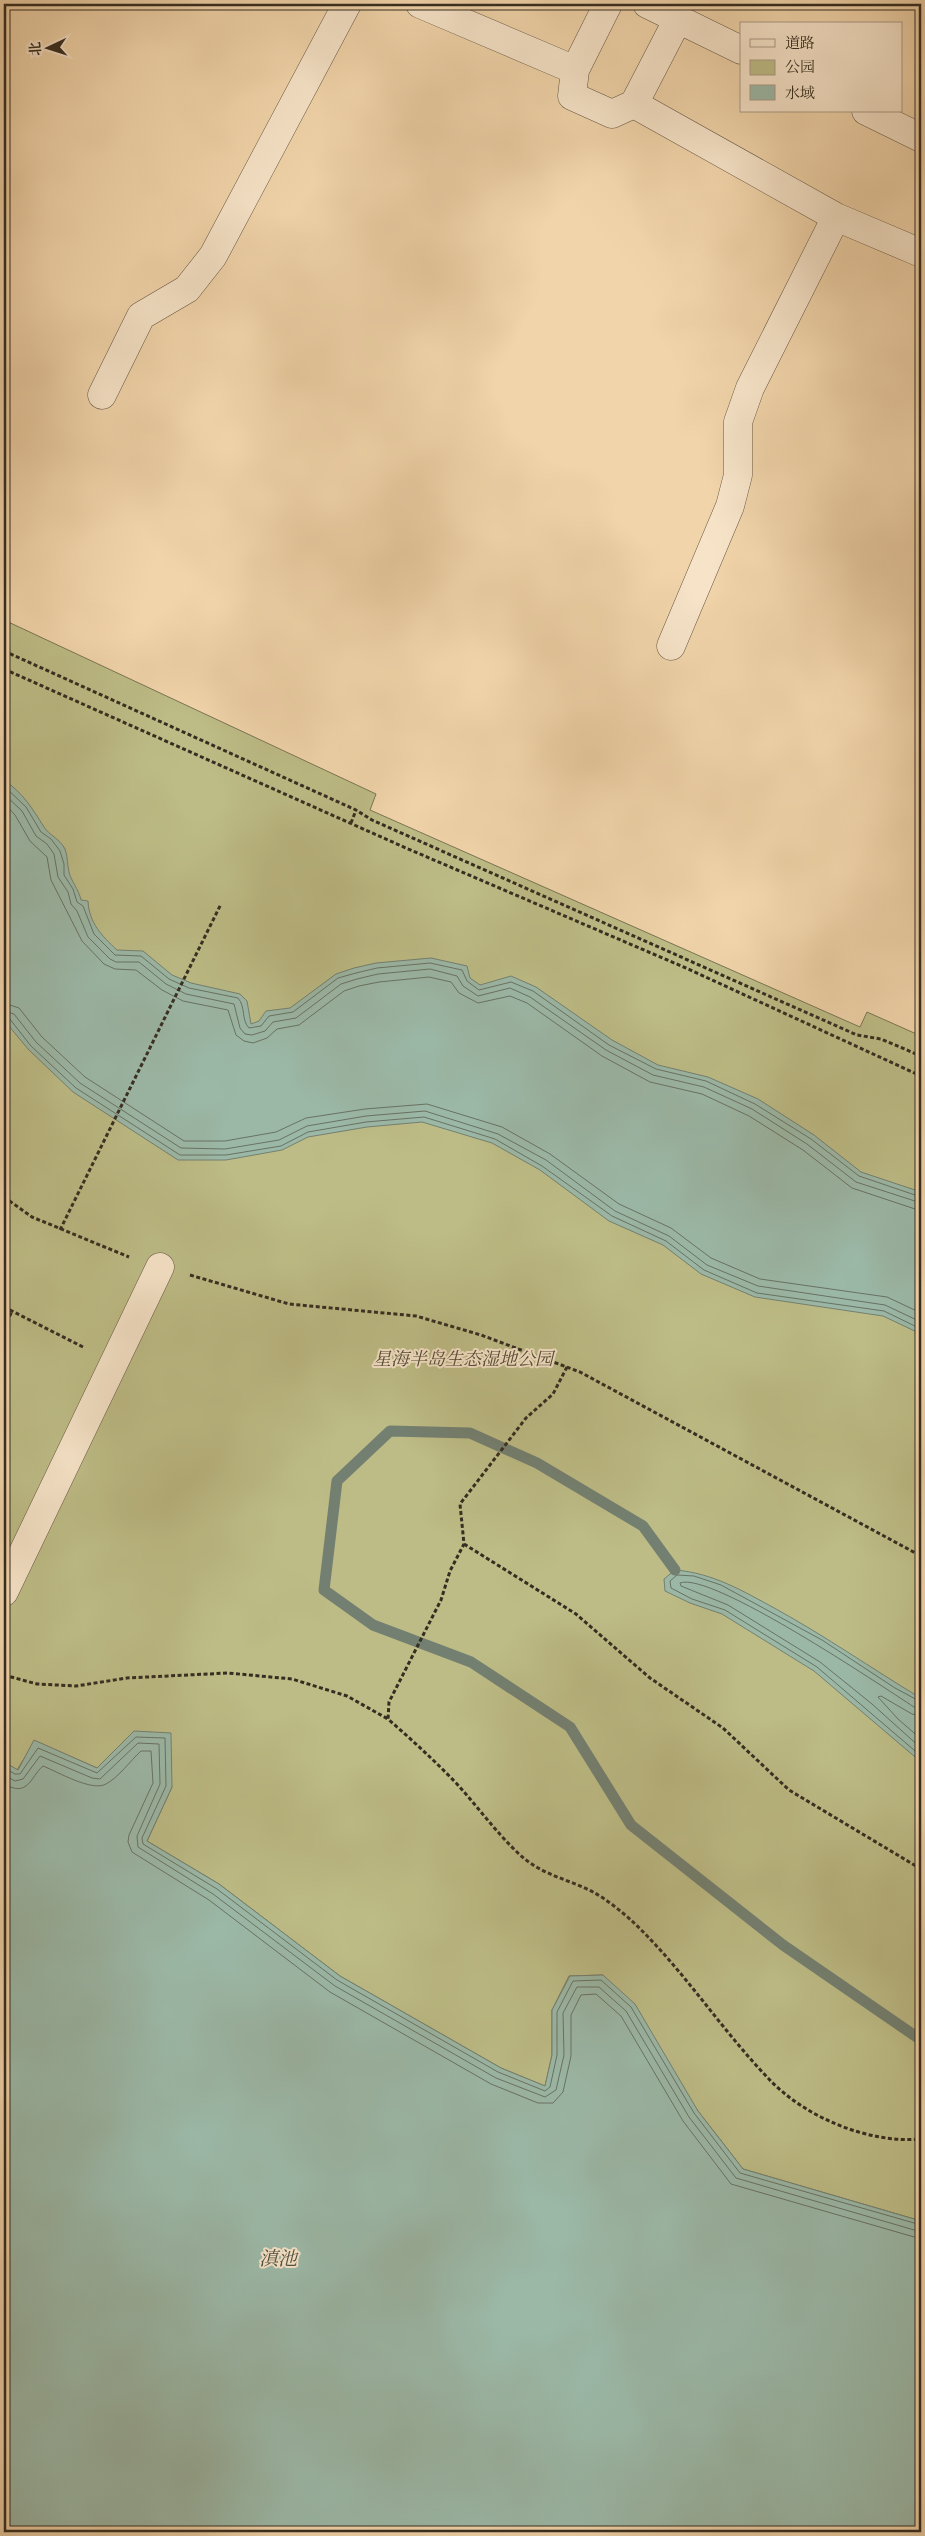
<svg xmlns="http://www.w3.org/2000/svg" width="925" height="2536" viewBox="0 0 925 2536" font-family="'Sorts Mill Goudy','Noto Serif SC',serif">
	<style>
		.green { fill: #bdbc86; stroke: #7a7454 }
		.water { fill: #9bb8a7; stroke: #738071 }
		.lines { fill: none; stroke-linecap: round; stroke-linejoin: round }
		.shore { stroke: #687264; stroke-width: 1 }
		.stream { stroke: #738071; stroke-width: 11 }
		.minor-casing { stroke: #655743; stroke-width: 29 }
		.path { stroke: #362d21; stroke-width: 3; stroke-dasharray: 4 2.5; stroke-linecap: butt }
		.minor { stroke: #f6e3c8; stroke-width: 28 }
		.labels { text-anchor: middle; stroke-width: 4; stroke-linejoin: round; paint-order: stroke }
		.park-label { font-size: 18px; font-style: italic; fill: #514a35; stroke: #f6e3c8 }
		.water-label { font-size: 19px; font-style: italic; fill: #4f5042; stroke: #f6e3c8 }
	</style>
	<rect width="100%" height="100%" fill="#f1d4aa"/>
	<filter id="stains"><feTurbulence type="fractalNoise" baseFrequency=".004" numOctaves="4"/><feColorMatrix values="0 0 0 0 .2 0 0 0 0 .09 0 0 0 0 .02 0 0 0 .5 -.17"/></filter>
	<radialGradient id="worn" r=".72"><stop offset=".6" stop-color="#630" stop-opacity="0"/><stop offset="1" stop-color="#630" stop-opacity=".3"/></radialGradient>
	<!-- green -->
	<path class="green" d="M 4,620 L 376,794 L 370,810 L 860,1027 L 867,1012 L 921,1036 L 921,2221 L 743,2169 L 698,2111 L 603,1975 L 569,1976 L 552,2010 L 552,2055 L 545,2086 L 501,2068 L 340,1976 L 219,1884 L 147,1841 L 172,1787 L 134,1731 L 97,1768 L 35,1741 L 17,1770 L 4,1762 Z"/>
	<!-- water -->
	<path class="water" d="M 4,780 C 23,793 32,808 44,827 C 49,835 60,839 65,849 C 68,857 67,864 69,872 C 70,879 79,890 81,900 L 88,901 C 89,923 102,936 117,950 L 143,951 L 172,975 L 191,983 L 240,994 L 247,1001 L 251,1024 L 259,1021 L 266,1011 L 290,1008 L 336,974 L 354,968 L 376,963 L 431,958 L 467,966 L 470,978 L 480,985 L 511,976 L 536,987 L 612,1040 L 658,1065 L 708,1077 L 758,1099 L 814,1135 L 861,1172 L 921,1192 L 921,1334 L 883,1316 L 755,1297 L 701,1274 L 663,1245 L 609,1221 L 540,1170 L 492,1143 L 422,1122 L 367,1127 L 308,1137 L 282,1150 L 226,1160 L 178,1160 L 73,1092 L 28,1049 L 4,1020 Z
		M 675,1570 C 713,1573 743,1591 776,1609 C 825,1636 871,1668 919,1697 L 921,1699 L 921,1762 L 814,1671 L 722,1614 L 690,1603 L 665,1591 L 664,1579 Z
		M 134,1731 L 171,1733 L 172,1787 L 147,1841 L 219,1884 L 340,1976 L 501,2068 L 545,2086 L 552,2055 L 552,2010 L 570,1976 L 603,1975 L 635,2004 L 698,2111 L 743,2169 L 921,2221 L 921,2532 L 4,2532 L 4,1762 L 18,1770 L 34,1740 L 97,1768 Z"/>
	<g class="lines">
		<!-- shore -->
		<path class="shore" d="M 4,786 L 26,807 L 41,832 L 51,839 L 60,851 L 64,864 L 64,875 L 73,889 L 77,902 L 83,906 L 94,934 L 115,955 L 141,956 L 169,979 L 189,988 L 238,998 C 246,1007 241,1020 249,1028 L 261,1026 L 269,1016 L 293,1012 L 338,978 L 356,973 L 377,968 L 430,963 L 462,970 L 467,981 L 479,990 L 511,982 L 533,991 L 609,1045 L 656,1069 L 706,1081 L 755,1104 L 811,1139 L 859,1176 L 921,1197
			M 4,794 L 22,811 L 36,836 L 47,844 L 54,854 L 58,877 L 68,892 L 71,904 L 77,911 L 88,937 L 110,959 L 116,962 L 139,962 L 166,984 L 186,994 L 234,1004 L 240,1028 L 245,1034 L 252,1035 L 265,1031 L 273,1022 L 296,1018 L 341,984 L 357,979 L 378,974 L 430,969 L 457,976 L 463,986 L 478,996 L 510,988 L 530,997 L 606,1050 L 653,1075 L 704,1087 L 752,1109 L 807,1144 L 856,1182 L 921,1203
			M 4,803 L 15,815 L 30,841 L 47,857 L 51,880 L 82,941 L 104,964 L 115,969 L 136,970 L 162,990 L 183,1001 L 228,1010 L 236,1035 L 244,1041 L 253,1043 L 267,1038 L 277,1029 L 299,1025 L 344,991 L 359,986 L 379,982 L 429,977 L 451,982 L 459,993 L 478,1003 L 510,996 L 527,1003 L 602,1056 L 650,1082 L 702,1094 L 749,1116 L 803,1150 L 852,1188 L 921,1211
			M 4,1003 L 19,1008 L 42,1037 L 85,1077 L 184,1141 L 225,1141 L 276,1132 L 306,1118 L 365,1109 L 427,1104 L 502,1127 L 550,1154 L 619,1204 L 671,1228 L 711,1258 L 760,1279 L 887,1297 L 921,1313
			M 4,1011 L 14,1014 L 36,1042 L 80,1083 L 181,1148 L 225,1149 L 279,1140 L 307,1126 L 366,1116 L 425,1111 L 498,1134 L 546,1160 L 615,1211 L 669,1236 L 707,1265 L 758,1286 L 885,1305 L 921,1322
			M 4,1017 L 9,1018 L 31,1046 L 76,1088 L 180,1155 L 226,1155 L 281,1146 L 308,1132 L 366,1122 L 424,1117 L 495,1139 L 542,1166 L 612,1216 L 666,1241 L 704,1270 L 757,1293 L 884,1311 L 921,1329
			M 921,1702 L 895,1688 L 822,1640 L 721,1585 L 694,1576 L 677,1575 L 670,1581 L 671,1588 L 692,1599 L 725,1610 L 817,1667 L 921,1756
			M 921,1709 L 914,1707 C 880,1685 711,1571 680,1583 L 681,1586 L 728,1605 L 820,1662 L 872,1704 L 921,1748
			M 921,1716 L 912,1714 L 881,1696 L 878,1697 L 898,1719 L 921,1739
			M 4,1768 L 15,1774 L 20,1774 L 38,1748 L 97,1773 L 136,1737 L 165,1738 L 166,1786 L 142,1838 L 143,1844 L 217,1889 L 337,1980 L 498,2072 L 545,2091 L 550,2087 L 557,2055 L 557,2012 L 573,1981 L 601,1980 L 631,2007 L 694,2113 L 740,2173 L 921,2225
			M 4,1775 L 15,1781 L 23,1779 L 40,1756 L 92,1778 L 100,1779 L 138,1743 L 159,1744 L 160,1784 L 137,1836 L 138,1847 L 213,1894 L 335,1986 L 496,2078 L 545,2097 L 556,2090 L 564,2055 L 563,2013 L 577,1987 L 599,1987 L 626,2011 L 689,2117 L 736,2178 L 921,2232
			M 4,1784 C 29,1798 30,1777 43,1766 C 58,1772 92,1792 106,1784 C 119,1777 130,1761 141,1751 L 151,1751 L 153,1783 L 129,1835 L 128,1842 L 132,1852 L 209,1900 L 330,1992 L 491,2084 L 538,2103 L 553,2103 L 563,2092 L 571,2056 L 571,2015 L 581,1995 L 596,1994 L 621,2016 L 683,2121 L 731,2184 L 921,2239"/>
		<!-- stream -->
		<path class="stream" d="M 675,1570 L 643,1526 L 537,1463 L 470,1433 L 390,1431 L 337,1481 L 324,1590 L 373,1625 L 471,1662 L 570,1727 L 631,1825 L 783,1945 L 921,2040"/>
		<defs>
			<path id="minor" d="M 420,4 L 575,70 L 572,96 L 612,114 L 634,104 L 836,217 L 921,253
				M 647,4 L 741,50
				M 575,70 L 608,4
				M 634,104 L 678,19
				M 866,111 L 921,138
				M 102,395 L 141,316 L 187,289 L 213,256 L 347,4
				M 671,646 L 730,506 L 738,475 L 738,422 L 750,388 L 836,217
				M 4,1592 L 160,1267"/>
		</defs>
		<!-- minor casing -->
		<use href="#minor" class="minor-casing"/>
		<!-- path -->
		<path class="path" d="M 4,651 L 356,810 L 372,820 L 857,1035 L 881,1039 L 921,1056
			M 4,669 L 406,848 L 686,968 L 921,1076
			M 351,823 L 356,810
			M 4,1197 L 32,1217 L 129,1257
			M 60,1230 L 221,904
			M 190,1275 L 289,1304 L 416,1316 L 481,1335 L 580,1372 L 921,1556
			M 4,1307 L 85,1348
			M 4,1328 L 12,1311
			M 567,1367 L 553,1394 L 526,1418 L 460,1504 L 464,1544 L 450,1571 L 441,1600 L 389,1702 L 388,1719 C 412,1740 435,1761 457,1784 C 477,1806 495,1831 517,1852 C 540,1875 566,1878 593,1892 C 606,1899 621,1911 632,1921 C 683,1969 720,2028 768,2078 C 804,2117 869,2144 921,2139
			M 464,1544 L 576,1614 L 650,1678 L 723,1728 L 789,1790 L 921,1869
			M 4,1675 L 37,1684 L 76,1686 L 127,1678 L 228,1673 L 292,1679 L 347,1696 L 388,1719"/>
		<!-- minor -->
		<use href="#minor" class="minor"/>
	</g>
	<g class="labels">
		<!-- park labels -->
		<g class="park-label">
			<text x="463" y="1365">星海半岛生态湿地公园</text>
		</g>
		<!-- water labels -->
		<g class="water-label">
			<text x="278" y="2265">滇池</text>
		</g>
	</g>
	<!-- margin -->
	<rect width="925" height="2536" fill="none" stroke="#f1d4aa" stroke-width="20"/>
	<rect x="5" y="5" width="915" height="2526" fill="none" stroke="#362d21" stroke-width="2.5"/>
	<rect x="10" y="10" width="905" height="2516" fill="none" stroke="#362d21"/>
	<!-- legend -->
	<rect x="740" y="22" width="162" height="90" fill="#f6e3c8" stroke="#a99a85"/>
	<rect x="750" y="39" width="25" height="8" fill="#f6e3c8" stroke="#a99a85"/>
	<text x="785" y="48" font-size="15" fill="#362d21">道路</text>
	<rect x="750" y="60" width="25" height="15" fill="#bdbc86" stroke="#a99a85"/>
	<text x="785" y="72" font-size="15" fill="#362d21">公园</text>
	<rect x="750" y="85" width="25" height="15" fill="#9bb8a7" stroke="#a99a85"/>
	<text x="785" y="98" font-size="15" fill="#362d21">水域</text>
	<!-- north arrow -->
	<g transform="translate(48 48) rotate(266)" stroke="#f6e3c8" stroke-width="4" paint-order="stroke">
	<path d="M0-4L9 19L0 12L-9 19Z" fill="#362d21"/>
	<text y="-8" font-size="14" font-weight="bold" text-anchor="middle" fill="#362d21">北</text>
	</g>
	<rect width="100%" height="100%" filter="url(#stains)"/>
	<rect width="100%" height="100%" fill="url(#worn)"/>
</svg>
